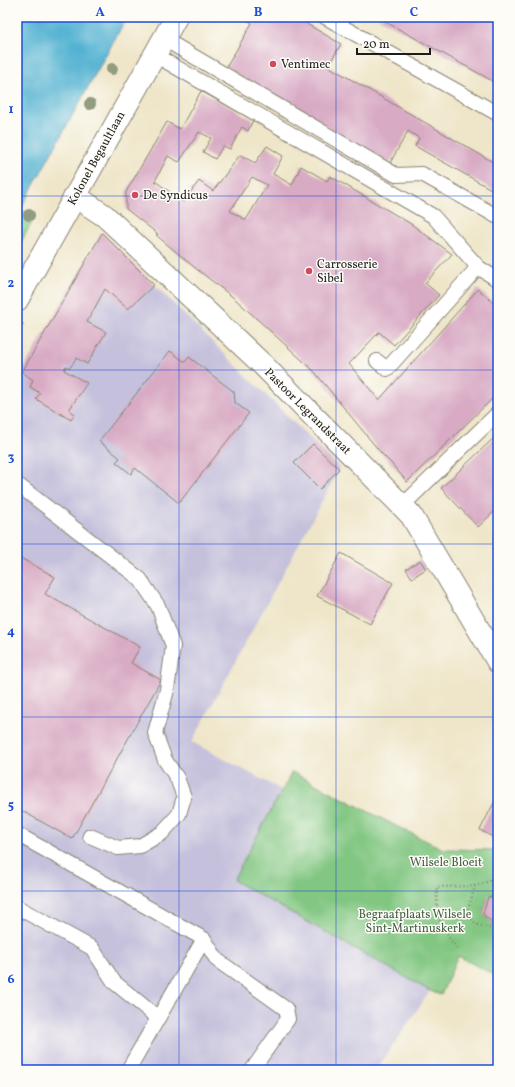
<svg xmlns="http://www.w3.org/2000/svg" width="515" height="1087" viewBox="0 0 515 1087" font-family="Vollkorn,serif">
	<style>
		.industrial { fill: #c5c0db }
		.green { fill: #81c681; stroke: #4e714e }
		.water { fill: #53b2d2; stroke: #386777 }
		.building { fill: #d8aac4; fill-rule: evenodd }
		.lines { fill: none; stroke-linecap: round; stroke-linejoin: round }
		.service-casing { stroke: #868172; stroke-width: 16 }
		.minor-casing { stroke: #868172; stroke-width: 24 }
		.tertiary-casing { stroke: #868172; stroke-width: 24 }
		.path { stroke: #868172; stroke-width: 2.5; stroke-dasharray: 1 3; stroke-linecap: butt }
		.service { stroke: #fff; stroke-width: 14 }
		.minor { stroke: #fff; stroke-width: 22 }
		.tertiary { stroke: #fff; stroke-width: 22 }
		.tree { fill: #919c80 }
		.grid { fill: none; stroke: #1d4ed8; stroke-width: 1; stroke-opacity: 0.55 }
		.poi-dot { fill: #d1495b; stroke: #fdfcf7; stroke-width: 1.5 }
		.labels { text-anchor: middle; stroke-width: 3; stroke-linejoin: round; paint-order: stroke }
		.poi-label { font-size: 12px; fill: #1c1c1c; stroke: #fdfcf7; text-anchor: start }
		.street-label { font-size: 12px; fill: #1c1c1c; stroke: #fdfcf7 }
		.park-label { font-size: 12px; fill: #446044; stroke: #fdfcf7 }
		.neatline { fill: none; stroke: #1d4ed8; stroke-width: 1.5 }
		.grid-label { font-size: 13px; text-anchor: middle; font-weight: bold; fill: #1d4ed8 }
	</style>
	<rect width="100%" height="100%" fill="#fdfcf7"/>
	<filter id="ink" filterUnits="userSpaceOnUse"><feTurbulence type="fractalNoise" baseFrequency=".025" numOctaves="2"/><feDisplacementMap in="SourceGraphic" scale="8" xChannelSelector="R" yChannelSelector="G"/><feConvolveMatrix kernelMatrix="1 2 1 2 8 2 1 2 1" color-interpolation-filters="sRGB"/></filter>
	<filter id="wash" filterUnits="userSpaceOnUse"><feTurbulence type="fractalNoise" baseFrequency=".012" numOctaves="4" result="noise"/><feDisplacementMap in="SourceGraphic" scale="16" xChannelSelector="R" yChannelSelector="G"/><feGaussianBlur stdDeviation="0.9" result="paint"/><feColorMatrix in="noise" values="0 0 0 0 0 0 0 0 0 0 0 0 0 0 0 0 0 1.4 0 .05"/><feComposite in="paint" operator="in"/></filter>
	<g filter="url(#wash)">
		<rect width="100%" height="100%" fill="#efe6c9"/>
		<!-- industrial -->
		<path class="industrial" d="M 102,233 L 340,468 L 192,742 L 282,790 L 233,880 L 430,991 L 376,1070 L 17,1070 L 17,381 Z"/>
		<!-- green -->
		<path class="green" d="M 23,211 L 35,217 L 17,249 L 17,222 Z
			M 292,772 L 398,827 L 443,849 L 498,850 L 498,895 L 488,897 L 483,914 L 496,926 L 498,927 L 498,977 L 458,956 L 441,995 L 430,991 L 233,880 Z"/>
		<!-- water -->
		<path class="water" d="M 25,17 L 127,17 L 20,210 L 17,209 L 17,31 Z"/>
		<g id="blocks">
			<!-- building -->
			<path class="building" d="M 242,17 L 295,17 L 341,44 L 328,66 L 498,165 L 498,193 L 415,146 L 419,138 L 408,131 L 390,163 L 226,68 L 252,23 Z
				M 377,17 L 498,17 L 498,84 Z
				M 201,91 L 253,120 L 248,131 L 242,127 L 230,149 L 223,146 L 215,159 L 203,152 L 211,138 L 199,132 L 179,162 L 168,156 L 155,181 L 170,192 L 183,202 L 199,181 L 213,191 L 240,155 L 255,163 L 267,146 L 283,156 L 273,174 L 292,185 L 301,166 L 327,181 L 330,176 L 411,224 L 452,254 L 425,283 L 439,295 L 394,345 L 379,332 L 349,364 L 379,400 L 478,289 L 498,307 L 498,393 L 407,482 L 391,463 L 381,453 L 313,370 L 234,298 L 194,267 L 156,235 L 158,234 L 126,209 L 126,192 L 167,122 L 180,129 ZM 252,177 L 267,185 L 246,220 L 230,211 Z
				M 102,233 L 154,285 L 128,309 L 105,289 L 87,322 L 106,332 L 87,364 L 76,358 L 70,368 L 66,366 L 64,370 L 87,383 L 69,410 L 75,414 L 71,420 L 36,399 L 40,393 L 30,387 L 33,380 L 22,372 Z
				M 170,351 L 185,362 L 189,357 L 234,392 L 235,403 L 249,413 L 179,503 L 135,468 L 131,474 L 116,462 L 120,458 L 99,441 Z
				M 498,434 L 498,508 L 478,527 L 441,488 Z
				M 313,444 L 339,469 L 320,489 L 294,463 Z
				M 341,553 L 393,583 L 370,624 L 317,596 Z
				M 17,556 L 55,577 L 45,594 L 140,647 L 131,663 L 161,680 L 72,839 L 17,808 Z
				M 420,560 L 426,569 L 412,578 L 406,569 Z
				M 498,795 L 498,840 L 480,830 Z
				M 498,895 L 498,927 L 496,926 L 483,914 L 488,897 Z"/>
		</g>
	</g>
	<g filter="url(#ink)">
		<use href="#blocks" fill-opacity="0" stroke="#868172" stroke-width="1"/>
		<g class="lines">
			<defs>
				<path id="service" d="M 325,17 L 498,114
					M 164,39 L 396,175 L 422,174 L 498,217
					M 155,55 L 433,216 L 478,267 L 498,280
					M 377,361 L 387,369 L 478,267
					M 17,484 L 140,579 L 158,606 L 173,646 L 167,690 L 155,733 L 165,760 L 177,778 L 184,797 L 179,814 L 162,833 L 140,846 L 118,848 L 90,836
					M 402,506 L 498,413
					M 17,834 L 204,939 L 128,1070
					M 17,907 L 92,948 L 114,982 L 158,1018
					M 204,939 L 217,960 L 286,1009 L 288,1019 L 252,1070"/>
				<path id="minor" d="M 75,196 L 105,216 L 262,364 L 411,515 L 498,662"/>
				<path id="tertiary" d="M 17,300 L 176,17"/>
			</defs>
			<!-- service casing -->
			<use href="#service" class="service-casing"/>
			<!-- minor casing -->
			<use href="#minor" class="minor-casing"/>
			<!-- tertiary casing -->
			<use href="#tertiary" class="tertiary-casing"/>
			<!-- path -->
			<path class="path" d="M 17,335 L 24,322
				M 498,878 L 475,886 L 467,913 L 476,924 L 498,931
				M 439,918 L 467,913
				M 457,948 C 438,926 436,915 437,887 L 475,886"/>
			<!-- service -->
			<use href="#service" class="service"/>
			<!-- minor -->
			<use href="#minor" class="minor"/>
			<!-- tertiary -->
			<use href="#tertiary" class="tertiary"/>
		</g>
		<!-- trees -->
		<g class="tree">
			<circle cx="112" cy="69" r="6"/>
			<circle cx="90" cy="104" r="6"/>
			<circle cx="29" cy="215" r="6"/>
		</g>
	</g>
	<!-- grid -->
	<path class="grid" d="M 179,17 L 179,1070M 336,17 L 336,1070M 17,196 L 498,196M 17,370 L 498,370M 17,544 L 498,544M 17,717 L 498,717M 17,891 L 498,891"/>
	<!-- markers -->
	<g class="poi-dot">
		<circle cx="273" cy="64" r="4"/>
		<circle cx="135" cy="195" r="4"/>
		<circle cx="309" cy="271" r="4"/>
	</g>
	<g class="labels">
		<!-- poi labels -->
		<g class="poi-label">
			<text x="281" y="68">Ventimec</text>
			<text x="143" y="199">De Syndicus</text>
			<text x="317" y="268">Carrosserie<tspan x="317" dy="14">Sibel</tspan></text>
		</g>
		<!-- street labels -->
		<g class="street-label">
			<text transform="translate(96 158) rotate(-61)" y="4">Kolonel Begaultlaan</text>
			<text transform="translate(308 411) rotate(45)" y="4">Pastoor Legrandstraat</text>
		</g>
		<!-- park labels -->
		<g class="park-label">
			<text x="446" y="866">Wilsele Bloeit</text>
			<text x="415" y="918">Begraafplaats Wilsele<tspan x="415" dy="14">Sint-Martinuskerk</tspan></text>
		</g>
	</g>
	<!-- margin -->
	<rect width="515" height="1087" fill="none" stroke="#fdfcf7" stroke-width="44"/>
	<!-- scale -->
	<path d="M357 48v6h73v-6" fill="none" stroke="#1c1c1c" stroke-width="2"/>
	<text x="363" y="48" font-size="12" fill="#1c1c1c" stroke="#fdfcf7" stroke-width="3" paint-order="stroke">20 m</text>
	<rect x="22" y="22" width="471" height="1043" class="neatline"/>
	<g class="grid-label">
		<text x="100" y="16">A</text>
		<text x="258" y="16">B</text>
		<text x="414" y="16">C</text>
		<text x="11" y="113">1</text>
		<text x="11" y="287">2</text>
		<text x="11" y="461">3</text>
		<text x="11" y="635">4</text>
		<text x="11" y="809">5</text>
		<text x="11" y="983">6</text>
	</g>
</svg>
